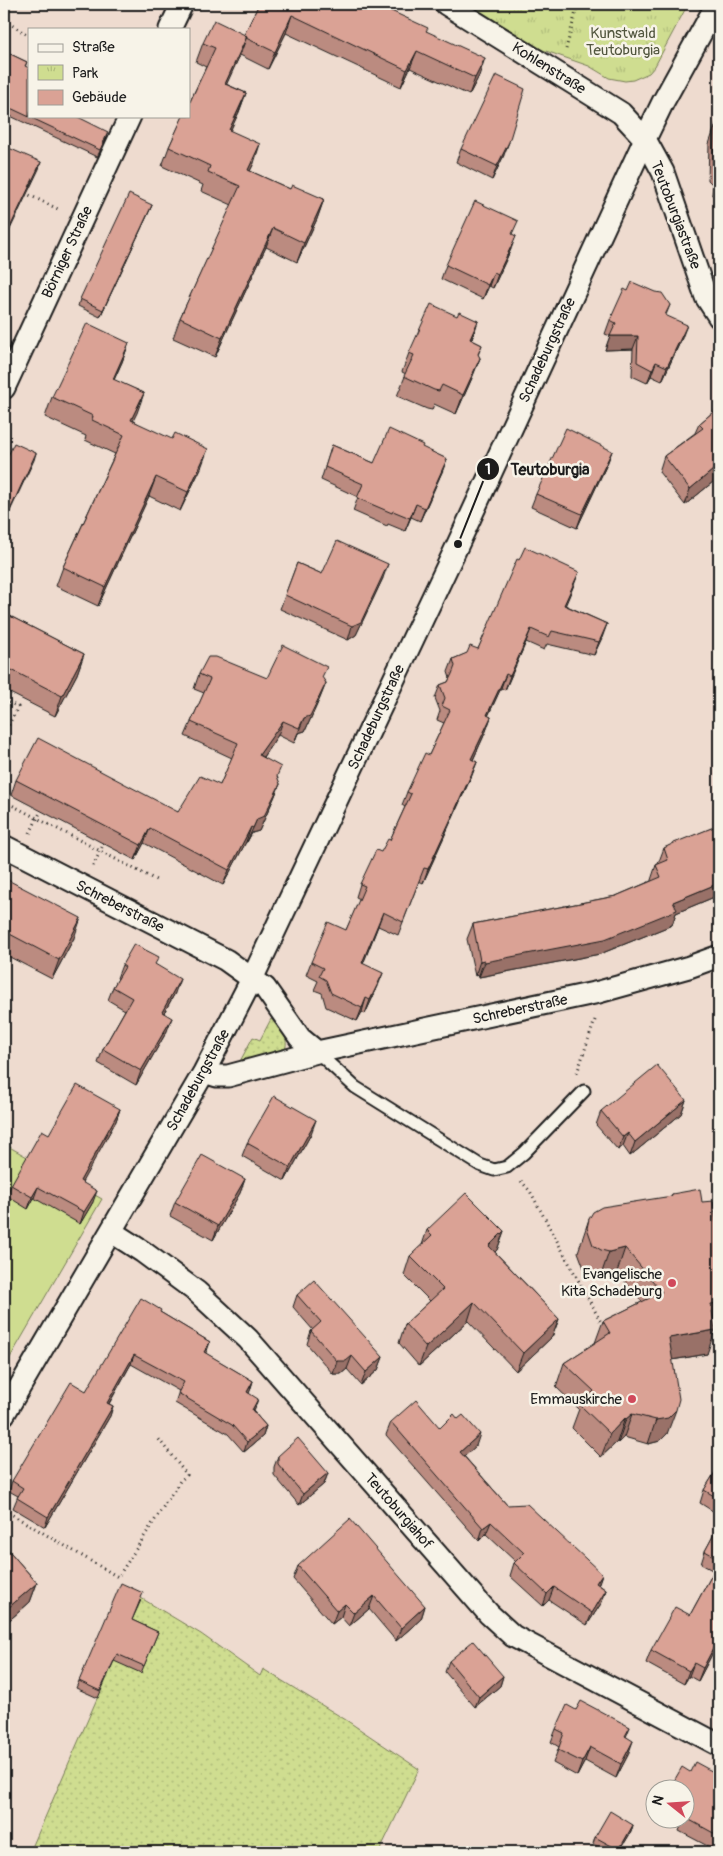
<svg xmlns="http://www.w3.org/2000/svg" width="723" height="1856" viewBox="0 0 723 1856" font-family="Pangolin,sans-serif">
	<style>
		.grass { fill: url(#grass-dots); stroke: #767c56 }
		.park { fill: url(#park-tufts); stroke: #767c56 }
		.pitch { fill: #cfdd90; stroke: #767c56 }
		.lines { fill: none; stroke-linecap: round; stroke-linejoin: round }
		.service-casing { stroke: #1c1c1c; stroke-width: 15 }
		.minor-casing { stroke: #1c1c1c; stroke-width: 25 }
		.path { stroke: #1c1c1c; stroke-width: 3; stroke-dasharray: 1 4; stroke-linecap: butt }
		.service { stroke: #f7f3e8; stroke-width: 11 }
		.minor { stroke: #f7f3e8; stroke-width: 21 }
		.wall { fill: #bb8b80; stroke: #1c1c1c }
		.shaded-wall { fill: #997168; stroke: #1c1c1c }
		.building { fill: #daa295; stroke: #1c1c1c }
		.poi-dot { fill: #d1495b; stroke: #f7f3e8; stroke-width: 2 }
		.labels { text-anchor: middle; stroke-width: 5; stroke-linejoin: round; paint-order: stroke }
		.park-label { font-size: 15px; fill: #52563f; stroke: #f7f3e8 }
		.street-label { font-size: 15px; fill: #1c1c1c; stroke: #f7f3e8 }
		.poi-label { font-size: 15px; fill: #1c1c1c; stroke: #f7f3e8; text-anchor: end }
		.leader { fill: none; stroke: #1c1c1c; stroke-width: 2 }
		.callout-dot { fill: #1c1c1c; stroke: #f7f3e8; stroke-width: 2 }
		.mark-label { font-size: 15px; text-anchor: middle; font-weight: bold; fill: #fff }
		.callout-label { font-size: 16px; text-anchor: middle; font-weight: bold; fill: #1c1c1c; stroke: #f7f3e8; stroke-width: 5; stroke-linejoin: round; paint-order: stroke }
	</style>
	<defs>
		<pattern id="grass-dots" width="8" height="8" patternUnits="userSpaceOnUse" patternTransform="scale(1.25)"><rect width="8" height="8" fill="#cfdd90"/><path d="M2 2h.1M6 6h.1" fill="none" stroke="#b1bd7c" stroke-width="1.8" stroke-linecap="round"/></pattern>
		<pattern id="park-tufts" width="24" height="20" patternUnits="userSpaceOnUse" patternTransform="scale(1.25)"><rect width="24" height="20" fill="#cfdd90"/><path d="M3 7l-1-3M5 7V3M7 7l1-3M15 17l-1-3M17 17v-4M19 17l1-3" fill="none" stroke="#b1bd7c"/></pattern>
	</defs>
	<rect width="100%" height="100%" fill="#eedbcf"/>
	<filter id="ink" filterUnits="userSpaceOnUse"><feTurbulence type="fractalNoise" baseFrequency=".02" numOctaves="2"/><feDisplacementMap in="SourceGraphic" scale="10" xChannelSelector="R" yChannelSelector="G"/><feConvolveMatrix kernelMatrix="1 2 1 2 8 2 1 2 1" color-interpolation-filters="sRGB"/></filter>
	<g filter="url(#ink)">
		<!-- grass -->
		<path class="grass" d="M 271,1019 C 280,1029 291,1038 284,1052 L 237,1067 L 253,1037 L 260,1040 Z
			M 141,1598 L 201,1634 L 260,1676 L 263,1669 L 346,1720 L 419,1769 L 379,1852 L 30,1852 Z"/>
		<!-- park -->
		<path class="park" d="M 466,4 L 688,4 L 655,66 L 649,73 L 633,80 L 625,81 L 609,78 L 589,66 L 543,50 Z"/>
		<!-- pitch -->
		<path class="pitch" d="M 4,1144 L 102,1199 L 4,1368 Z"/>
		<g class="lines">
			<defs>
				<path id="service" d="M 317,1052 L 355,1087 L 480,1165 L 494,1170 L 507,1167 L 524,1153 L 584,1091"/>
				<path id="minor" d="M 446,4 L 621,113 L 645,139 L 663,172 L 706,297 L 719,317
					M 170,29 L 182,4
					M 4,388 L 130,116
					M 4,846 L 226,960 L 265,988 L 300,1038 L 317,1052
					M 204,1072 L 217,1076 L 228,1076 L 317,1052 L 599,992 L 689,967 L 719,956
					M 112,1232 L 143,1252 L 197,1292 L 248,1339 L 489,1614 L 513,1636 L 719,1745
					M 4,1414 L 204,1072 L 252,979 L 458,544 L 645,139 L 663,102 L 717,4"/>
			</defs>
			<!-- service casing -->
			<use href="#service" class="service-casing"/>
			<!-- minor casing -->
			<use href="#minor" class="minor-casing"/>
			<!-- path -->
			<path class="path" d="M 4,20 L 29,36
				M 566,49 L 578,4
				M 25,193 L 60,210
				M 4,700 L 18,707 L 4,734
				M 4,801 L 156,880
				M 30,833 L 41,811
				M 93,866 L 104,843
				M 577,1073 L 596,1017
				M 521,1181 L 530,1191 L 602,1324
				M 4,1510 L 118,1577 L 180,1481 L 187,1475 L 157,1437"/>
			<!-- service -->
			<use href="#service" class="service"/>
			<!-- minor -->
			<use href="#minor" class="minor"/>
		</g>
		<!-- wall -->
		<path class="wall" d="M 259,4 L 426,31 L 479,76 L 469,95 L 410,68 L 401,87 L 286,33 L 268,69 L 240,55 L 226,84 L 246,93 L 239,112 L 230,130 L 254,163 L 250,171 L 290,189 L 324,199 L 317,219 L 297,262 L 266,247 L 215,357 L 173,338 L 180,318 L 232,205 L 201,191 L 203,185 L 162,166 L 169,147 L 206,67 L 196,62 L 203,43 L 244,35 Z
			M 4,51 L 27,62 L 25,67 L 29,116 L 106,139 L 97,157 L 4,113 Z
			M 719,115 L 719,196 L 712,195 L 713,185 L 708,180 L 709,144 Z
			M 461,149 L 504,155 L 492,180 L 456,162 Z
			M 152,205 L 100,317 L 78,306 L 80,299 Z
			M 511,249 L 493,288 L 489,286 L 483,299 L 441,279 L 446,265 Z
			M 628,291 L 670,305 L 666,315 L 682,338 L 662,381 L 651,376 L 647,383 L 632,376 L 633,349 L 605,350 L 610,336 L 605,334 L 610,320 Z
			M 457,316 L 478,321 L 472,340 L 482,345 L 478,355 L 480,358 L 472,378 L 456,414 L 434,404 L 432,410 L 427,409 L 397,396 L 406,374 L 402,372 L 409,353 Z
			M 129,343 L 122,362 L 114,380 L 144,393 L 133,420 L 201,468 L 180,511 L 149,496 L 98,606 L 56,586 L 63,567 L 115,454 L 85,440 L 86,436 L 45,417 L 52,397 Z
			M 719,407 L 719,477 L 685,505 L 659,472 L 664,456 L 695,433 L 699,424 Z
			M 332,445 L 374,463 L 422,448 L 447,459 L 442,472 L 420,521 L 411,517 L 405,531 L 388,524 L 387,526 L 353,511 L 358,497 L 321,480 Z
			M 612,451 L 607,464 L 577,528 L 531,507 L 536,494 Z
			M 519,560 L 579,572 L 565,605 L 607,624 L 594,655 L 547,644 L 544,650 L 526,642 L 505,690 L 501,688 L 488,716 L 491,717 L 486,731 L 473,760 L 477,762 L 472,775 L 423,883 L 419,881 L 398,935 L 378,926 L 363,963 L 378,986 L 365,1014 L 362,1012 L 357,1021 L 326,1007 L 322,993 L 314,990 L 318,981 L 306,975 L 311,962 L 346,930 L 360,899 L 356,897 L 360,884 L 390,840 L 405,807 L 402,805 L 407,792 L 429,755 L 444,723 L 437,720 L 440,711 L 435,698 L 440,685 L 448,682 L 450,678 L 448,672 L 453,659 L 478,649 Z
			M 297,563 L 322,574 L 383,578 L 356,635 L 348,640 L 280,609 Z
			M 4,613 L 84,654 L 77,674 L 55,716 L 4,690 Z
			M 199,674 L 267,678 L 323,679 L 326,683 L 320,698 L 305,731 L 298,733 L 294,743 L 278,735 L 263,757 L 277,777 L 280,784 L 274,798 L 259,831 L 252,833 L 247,842 L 246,842 L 223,885 L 144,843 L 135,860 L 11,795 L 16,780 L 178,812 L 220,785 L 232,758 L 185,736 L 191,722 L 204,693 L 194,689 Z
			M 719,825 L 719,895 L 676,913 L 672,925 L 600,954 L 479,977 L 479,975 L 475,976 L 467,939 L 473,924 L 616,896 L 651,881 L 651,880 L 656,865 L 658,864 L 664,848 Z
			M 4,878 L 74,938 L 52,979 L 4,954 Z
			M 122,965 L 156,965 L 175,993 L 164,1013 L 167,1031 L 136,1085 L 98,1063 L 103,1049 L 125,1010 L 108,1000 L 113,987 L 118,979 L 117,978 Z
			M 686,1100 L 681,1114 L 630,1156 L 623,1146 L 618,1150 L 596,1125 L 601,1111 Z
			M 120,1109 L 116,1121 L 81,1182 L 93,1202 L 80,1224 L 34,1198 L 28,1209 L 7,1196 L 11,1185 L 49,1134 Z
			M 311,1134 L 285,1181 L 242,1156 L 247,1143 Z
			M 245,1179 L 240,1193 L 213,1240 L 170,1216 L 175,1202 Z
			M 672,1194 L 702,1202 L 716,1222 L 719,1221 L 719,1309 L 718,1312 L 716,1312 L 714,1318 L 707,1354 L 672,1360 L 667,1434 L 660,1441 L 648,1444 L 624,1437 L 618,1443 L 617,1442 L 601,1457 L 572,1428 L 579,1409 L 556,1387 L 564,1363 L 595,1343 L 603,1321 L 642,1302 L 617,1272 L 601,1275 L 593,1273 L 584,1268 L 578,1252 L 589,1219 L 671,1196 Z
			M 427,1230 L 504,1231 L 497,1250 L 495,1252 L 559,1319 L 552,1337 L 516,1371 L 468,1321 L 419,1366 L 399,1343 L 405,1324 L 430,1301 L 404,1275 L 410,1256 L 422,1245 Z
			M 297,1295 L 383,1357 L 378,1370 L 361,1385 L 347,1369 L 341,1374 L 333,1374 L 307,1344 L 311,1331 L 313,1330 L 293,1307 Z
			M 160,1312 L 210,1342 L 205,1353 L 253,1381 L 249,1393 L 255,1408 L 253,1411 L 266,1426 L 263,1436 L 244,1452 L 228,1434 L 175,1403 L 179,1391 L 131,1364 L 109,1404 L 113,1406 L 110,1416 L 45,1527 L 13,1508 L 18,1496 L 9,1491 L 12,1481 L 86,1391 Z
			M 458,1419 L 476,1446 L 464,1456 L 507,1505 L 602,1574 L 598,1584 L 606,1590 L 602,1602 L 587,1625 L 549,1600 L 543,1606 L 510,1576 L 514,1563 L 516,1562 L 486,1534 L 479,1541 L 386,1435 L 391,1422 L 440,1428 Z
			M 278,1456 L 328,1473 L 324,1484 L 299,1505 L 274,1475 L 274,1467 Z
			M 719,1466 L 719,1515 L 700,1503 L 704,1490 Z
			M 719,1525 L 719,1641 L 698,1681 L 689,1676 L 684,1684 L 646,1663 L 651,1650 L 690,1615 L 714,1571 L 701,1564 L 705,1551 Z
			M 4,1545 L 37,1583 L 30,1602 L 4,1625 Z
			M 298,1566 L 425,1606 L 421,1619 L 396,1641 L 369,1609 L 349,1626 L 341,1617 L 332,1624 L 293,1579 Z
			M 141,1600 L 132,1620 L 158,1632 L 141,1673 L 114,1661 L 98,1698 L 76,1688 L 79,1681 Z
			M 449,1661 L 503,1676 L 500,1686 L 475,1707 L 445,1672 Z
			M 576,1710 L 630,1727 L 626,1737 L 628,1755 L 616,1778 L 585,1761 L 577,1776 L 553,1763 L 559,1747 L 551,1742 L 556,1729 Z
			M 690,1772 L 719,1775 L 719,1852 L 679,1831 L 684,1818 L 686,1818 L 686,1788 Z
			M 633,1825 L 631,1832 L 619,1852 L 608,1852 L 593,1844 L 595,1837 Z"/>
		<!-- shaded-wall -->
		<path class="shaded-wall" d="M 292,15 L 286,33 L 268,69 L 275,52 Z
			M 247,36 L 240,55 L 218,103 L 225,84 Z
			M 417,51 L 410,68 L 401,87 L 407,70 Z
			M 485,58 L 479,76 L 469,95 L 475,78 Z
			M 246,93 L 239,112 L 222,149 L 229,130 Z
			M 509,142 L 504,155 L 492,180 L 497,166 Z
			M 260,144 L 254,163 L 241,189 L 248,170 Z
			M 41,162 L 39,169 L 4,242 L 4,240 Z
			M 717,182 L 719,182 L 719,196 L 712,195 Z
			M 324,199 L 317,219 L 297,262 L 304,243 Z
			M 152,205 L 149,212 L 100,317 L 103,310 Z
			M 273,228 L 266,247 L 215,357 L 222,338 Z
			M 516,236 L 511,249 L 493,288 L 498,274 Z
			M 494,272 L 489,286 L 483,299 L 488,285 Z
			M 478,321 L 471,341 L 470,339 Z
			M 687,325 L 682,338 L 662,381 L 667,367 Z
			M 610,336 L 638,336 L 633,349 L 605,350 Z
			M 129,343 L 122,362 L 105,399 L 113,379 Z
			M 480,358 L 472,378 L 456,414 L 463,395 Z
			M 656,362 L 651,376 L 647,383 L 652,370 Z
			M 144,393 L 137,413 L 124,439 L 131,420 Z
			M 208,449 L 201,468 L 180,511 L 188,492 Z
			M 612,451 L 607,464 L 577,528 L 582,514 Z
			M 36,453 L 34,460 L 4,524 L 4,523 Z
			M 447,459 L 442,472 L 420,521 L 425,508 Z
			M 719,465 L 719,477 L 685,505 L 690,489 Z
			M 156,477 L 149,496 L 98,606 L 105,587 Z
			M 416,504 L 411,517 L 405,531 L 410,518 Z
			M 388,564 L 383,578 L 356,635 L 348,640 L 352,626 Z
			M 579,572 L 574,585 L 560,618 L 564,605 Z
			M 607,624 L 602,638 L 594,655 L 599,642 Z
			M 531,629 L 526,642 L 505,690 L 510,676 Z
			M 84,654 L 77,674 L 55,716 L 62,696 Z
			M 506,674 L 501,688 L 482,729 L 487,715 Z
			M 326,683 L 320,698 L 305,731 L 298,733 L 294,743 L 304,718 Z
			M 491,717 L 486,731 L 467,773 L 471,759 Z
			M 283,721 L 278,735 L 254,770 L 259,755 Z
			M 477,762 L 472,775 L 423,883 L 428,869 Z
			M 280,784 L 274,798 L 259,831 L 252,833 L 247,842 L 257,819 Z
			M 251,827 L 246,842 L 223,885 L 229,870 Z
			M 150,828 L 144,843 L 135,860 L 141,845 Z
			M 719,883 L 719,895 L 676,913 L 672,925 L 600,954 L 479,977 L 485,962 L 673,902 Z
			M 383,912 L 378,926 L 358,977 L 362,963 Z
			M 81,918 L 74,938 L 52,979 L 59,960 Z
			M 484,960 L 479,975 L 475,976 L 480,961 Z
			M 383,973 L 378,986 L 365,1014 L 370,1000 Z
			M 180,979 L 175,993 L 157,1025 L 162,1012 Z
			M 366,998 L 362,1012 L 357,1021 L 362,1008 Z
			M 172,1018 L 167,1031 L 136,1085 L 141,1071 Z
			M 686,1100 L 681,1114 L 630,1156 L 635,1142 Z
			M 120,1109 L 116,1121 L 76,1193 L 80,1181 Z
			M 316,1120 L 311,1134 L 285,1181 L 290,1167 Z
			M 628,1133 L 623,1146 L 618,1150 L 623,1137 Z
			M 245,1179 L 240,1193 L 213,1240 L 218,1226 Z
			M 38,1187 L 34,1198 L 28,1209 L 32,1197 Z
			M 97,1191 L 93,1202 L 80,1224 L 84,1212 Z
			M 504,1231 L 497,1250 L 482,1264 L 489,1246 Z
			M 625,1248 L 617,1272 L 601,1275 L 609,1252 Z
			M 719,1278 L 719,1309 L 718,1312 L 716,1312 L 710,1327 L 703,1328 Z
			M 474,1302 L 468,1321 L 419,1366 L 426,1347 Z
			M 559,1319 L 552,1337 L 516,1371 L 523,1353 Z
			M 715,1330 L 707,1354 L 660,1362 L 669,1338 Z
			M 210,1342 L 207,1351 L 200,1362 L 204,1352 Z
			M 134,1355 L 131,1364 L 104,1412 L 107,1403 Z
			M 352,1356 L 347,1369 L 341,1374 L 333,1374 L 337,1361 Z
			M 383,1357 L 378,1370 L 361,1385 L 366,1372 Z
			M 253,1381 L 250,1391 L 244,1402 L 247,1392 Z
			M 258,1399 L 255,1408 L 248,1419 L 252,1410 Z
			M 113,1406 L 110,1416 L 45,1527 L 48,1517 Z
			M 676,1410 L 667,1434 L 660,1441 L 648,1444 L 656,1420 Z
			M 632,1414 L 624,1437 L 618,1443 L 626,1419 Z
			M 625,1418 L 617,1442 L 601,1457 L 610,1434 Z
			M 266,1426 L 263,1436 L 244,1452 L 247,1442 Z
			M 480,1434 L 476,1446 L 456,1464 L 460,1452 Z
			M 328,1473 L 324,1484 L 299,1505 L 303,1494 Z
			M 491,1522 L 486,1534 L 479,1541 L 483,1528 Z
			M 602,1574 L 598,1586 L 596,1583 Z
			M 37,1583 L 30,1602 L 4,1625 L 4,1620 L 8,1608 Z
			M 554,1587 L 549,1600 L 543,1606 L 547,1594 Z
			M 606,1590 L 602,1602 L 587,1625 L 592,1613 Z
			M 374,1596 L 369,1609 L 349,1626 L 354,1613 Z
			M 345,1604 L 341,1617 L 332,1624 L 337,1611 Z
			M 425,1606 L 421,1619 L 396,1641 L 401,1628 Z
			M 719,1637 L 719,1641 L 698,1681 L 703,1668 Z
			M 694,1663 L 689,1676 L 684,1684 L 689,1671 Z
			M 503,1676 L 500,1686 L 475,1707 L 479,1697 Z
			M 633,1741 L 628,1755 L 616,1778 L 621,1764 Z
			M 590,1747 L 585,1761 L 577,1776 L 582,1762 Z
			M 633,1825 L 631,1832 L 619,1852 L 618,1852 Z"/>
		<!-- building -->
		<path class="building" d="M 259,4 L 376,4 L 428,28 L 426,31 L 485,58 L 475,78 L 417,51 L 407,70 L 292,15 L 275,52 L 246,38 L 247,36 L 244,35 Z
			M 214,20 L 247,36 L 225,84 L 246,93 L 229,130 L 260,144 L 248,170 L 290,189 L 292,185 L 324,199 L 304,243 L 273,228 L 222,338 L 180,318 L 240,186 L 208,172 L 210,166 L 169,147 L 183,116 L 189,116 L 189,104 L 215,48 L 203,43 Z
			M 4,51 L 27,62 L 25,66 L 29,68 L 29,116 L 76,116 L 108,132 L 100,150 L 4,105 Z
			M 496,75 L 525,89 L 509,142 L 497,166 L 461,149 Z
			M 719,126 L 719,182 L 717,182 L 718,171 L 713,166 L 714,130 Z
			M 4,146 L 41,162 L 4,240 Z
			M 129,194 L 152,205 L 103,310 L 80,299 Z
			M 475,201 L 518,221 L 512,234 L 516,236 L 498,274 L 494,272 L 488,285 L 446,265 Z
			M 632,282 L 655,292 L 662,293 L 670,305 L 665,315 L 687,325 L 667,367 L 656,362 L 652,370 L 637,362 L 638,336 L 610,336 L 616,323 L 610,320 L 624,289 L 628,291 Z
			M 431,304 L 457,316 L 459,312 L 478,321 L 470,339 L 482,345 L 478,354 L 480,358 L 463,395 L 442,385 L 439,391 L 434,390 L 404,376 L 414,355 L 409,353 Z
			M 87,323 L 129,343 L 113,379 L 144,393 L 131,420 L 172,439 L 175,433 L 208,449 L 188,492 L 156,477 L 105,587 L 63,567 L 124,435 L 92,420 L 93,416 L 52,397 Z
			M 719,407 L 719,465 L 690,489 L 664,456 L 703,428 L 699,424 Z
			M 566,428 L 612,451 L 582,514 L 536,494 Z
			M 389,429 L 423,445 L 422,447 L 447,459 L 425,508 L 416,504 L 410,518 L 393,511 L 392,513 L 357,498 L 363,484 L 325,467 L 332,445 L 374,463 Z
			M 14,443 L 36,453 L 4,523 L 4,464 Z
			M 337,541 L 388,564 L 361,622 L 352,626 L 285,595 L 297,563 L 322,574 Z
			M 525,547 L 579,572 L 564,605 L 607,624 L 599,642 L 552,631 L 549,637 L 531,629 L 510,676 L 506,674 L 487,715 L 491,717 L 471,759 L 477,762 L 428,869 L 424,868 L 403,922 L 383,912 L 362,963 L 383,973 L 370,1000 L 366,998 L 362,1008 L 331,993 L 326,980 L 319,976 L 323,968 L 311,962 L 328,922 L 346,930 L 365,886 L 360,884 L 369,865 L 376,850 L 381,852 L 388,839 L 390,840 L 411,794 L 407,792 L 425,753 L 429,755 L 450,710 L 442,706 L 445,698 L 440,685 L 448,682 L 452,674 L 455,666 L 453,659 L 467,653 L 470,646 L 478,649 L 517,559 L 519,560 Z
			M 4,613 L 84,654 L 62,696 L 4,666 Z
			M 283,645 L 327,667 L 322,677 L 326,683 L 310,716 L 304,718 L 299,728 L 283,721 L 259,755 L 281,767 L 277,776 L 280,784 L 264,816 L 257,819 L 253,828 L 251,827 L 229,870 L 150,828 L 141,845 L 16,780 L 38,738 L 178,812 L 200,776 L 220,785 L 238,743 L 191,722 L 210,679 L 199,674 L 208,657 L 216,657 L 267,678 Z
			M 719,825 L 719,883 L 673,902 L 677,910 L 605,939 L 485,962 L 484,960 L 480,961 L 473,924 L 616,896 L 661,877 L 656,865 L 668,860 L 664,848 L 674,843 Z
			M 4,878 L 81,918 L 59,960 L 4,931 Z
			M 134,944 L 159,957 L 155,964 L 180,979 L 162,1012 L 172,1018 L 141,1071 L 103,1049 L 132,998 L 113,987 L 125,967 L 122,965 Z
			M 657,1065 L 686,1100 L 635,1142 L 628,1133 L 623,1137 L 601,1111 Z
			M 77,1085 L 120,1109 L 80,1181 L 97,1191 L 84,1212 L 38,1187 L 32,1197 L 11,1185 L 42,1130 L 49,1134 Z
			M 274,1096 L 316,1120 L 290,1167 L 247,1143 Z
			M 202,1155 L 245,1179 L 218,1226 L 175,1202 Z
			M 700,1189 L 702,1202 L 713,1201 L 716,1222 L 719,1221 L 719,1289 L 717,1290 L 719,1303 L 711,1304 L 715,1330 L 669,1338 L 679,1399 L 676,1410 L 668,1418 L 656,1420 L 632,1414 L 626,1419 L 625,1418 L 610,1434 L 580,1405 L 594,1391 L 564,1363 L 610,1333 L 603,1321 L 662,1292 L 625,1248 L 609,1252 L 601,1250 L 593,1245 L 587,1228 L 589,1219 L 593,1212 L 602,1207 L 672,1196 L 672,1194 Z
			M 466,1193 L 504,1231 L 489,1246 L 559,1319 L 523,1353 L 474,1302 L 426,1347 L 405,1324 L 443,1289 L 410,1256 L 432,1235 L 427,1230 Z
			M 314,1280 L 383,1357 L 366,1372 L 352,1356 L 346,1361 L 337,1361 L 311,1331 L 321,1322 L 297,1295 Z
			M 141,1298 L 161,1310 L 160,1312 L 210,1342 L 204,1352 L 253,1381 L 247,1392 L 258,1399 L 252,1410 L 266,1426 L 247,1442 L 232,1425 L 178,1393 L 184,1382 L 134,1355 L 107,1403 L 113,1406 L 48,1517 L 17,1498 L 23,1488 L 12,1481 L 71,1382 L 86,1391 Z
			M 416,1400 L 440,1428 L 454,1414 L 458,1419 L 463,1415 L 480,1434 L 460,1452 L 507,1505 L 527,1504 L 602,1574 L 596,1583 L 606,1590 L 592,1613 L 554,1587 L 547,1594 L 514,1563 L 524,1553 L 491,1522 L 483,1528 L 391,1422 Z
			M 298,1438 L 328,1473 L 303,1494 L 278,1464 L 278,1456 Z
			M 719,1466 L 719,1499 L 704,1490 Z
			M 350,1519 L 425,1606 L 401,1628 L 374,1596 L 354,1613 L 345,1604 L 337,1611 L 298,1566 Z
			M 719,1525 L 719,1559 L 705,1551 Z
			M 4,1545 L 37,1583 L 8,1608 L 4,1603 Z
			M 719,1562 L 719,1637 L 703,1668 L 694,1663 L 689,1671 L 651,1650 L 675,1607 L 690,1615 Z
			M 121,1583 L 143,1593 L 132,1620 L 158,1632 L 144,1666 L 117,1654 L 100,1691 L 79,1681 Z
			M 473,1641 L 503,1676 L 479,1697 L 449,1661 Z
			M 581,1701 L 630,1727 L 625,1736 L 633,1741 L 621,1764 L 590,1747 L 582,1762 L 558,1750 L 564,1733 L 556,1729 L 567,1705 L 576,1710 Z
			M 695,1762 L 719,1775 L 719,1836 L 686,1818 L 686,1815 L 692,1802 L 686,1798 L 686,1788 L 670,1788 L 682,1767 L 690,1772 Z
			M 610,1811 L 633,1825 L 619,1850 L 595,1837 Z"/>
	</g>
	<!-- markers -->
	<g class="poi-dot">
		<circle cx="672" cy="1283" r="5"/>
		<circle cx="632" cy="1399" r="5"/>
	</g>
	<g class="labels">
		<!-- park labels -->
		<g class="park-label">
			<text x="623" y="38">Kunstwald<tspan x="623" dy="17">Teutoburgia</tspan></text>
		</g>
		<!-- street labels -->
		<g class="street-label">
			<text transform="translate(549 68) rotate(32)" y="5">Kohlenstraße</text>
			<text transform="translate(676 215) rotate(69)" y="5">Teutoburgiastraße</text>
			<text transform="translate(67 252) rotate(-65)" y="5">Börniger Straße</text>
			<text transform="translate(547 350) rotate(-65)" y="5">Schadeburgstraße</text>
			<text transform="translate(376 717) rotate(-65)" y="5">Schadeburgstraße</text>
			<text transform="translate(120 906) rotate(27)" y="5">Schreberstraße</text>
			<text transform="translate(520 1009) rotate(-12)" y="5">Schreberstraße</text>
			<text transform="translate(198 1080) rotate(-61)" y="5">Schadeburgstraße</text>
			<text transform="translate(399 1511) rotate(49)" y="5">Teutoburgiahof</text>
		</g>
		<!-- poi labels -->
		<g class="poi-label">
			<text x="662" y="1279">Evangelische<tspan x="662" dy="17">Kita Schadeburg</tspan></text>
			<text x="622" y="1404">Emmauskirche</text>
		</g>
	</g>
	<!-- callouts -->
	<path class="leader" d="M458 544L488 469"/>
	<g class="callout-dot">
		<circle cx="458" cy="544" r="5"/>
		<circle cx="488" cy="469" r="12"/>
	</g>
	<g class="mark-label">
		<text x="488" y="474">1</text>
	</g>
	<g class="callout-label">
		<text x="550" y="475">Teutoburgia</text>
	</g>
	<!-- margin -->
	<rect width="723" height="1856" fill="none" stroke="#f7f3e8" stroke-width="20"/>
	<rect x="10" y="10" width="703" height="1836" fill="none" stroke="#1c1c1c" stroke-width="2" filter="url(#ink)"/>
	<!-- legend -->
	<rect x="28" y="28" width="162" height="90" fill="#f7f3e8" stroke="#9f9d96"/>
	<rect x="38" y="44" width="25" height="8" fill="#f7f3e8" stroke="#9f9d96"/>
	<text x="72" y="52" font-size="15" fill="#1c1c1c">Straße</text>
	<rect x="38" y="65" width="25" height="15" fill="url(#park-tufts)" stroke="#9f9d96"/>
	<text x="72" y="78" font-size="15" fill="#1c1c1c">Park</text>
	<rect x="38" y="90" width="25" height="15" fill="#daa295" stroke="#9f9d96"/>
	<text x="72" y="102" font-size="15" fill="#1c1c1c">Gebäude</text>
	<!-- north arrow -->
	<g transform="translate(670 1804) rotate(287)"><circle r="24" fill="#f7f3e8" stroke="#9f9d96"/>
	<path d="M0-4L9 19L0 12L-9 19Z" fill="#d1495b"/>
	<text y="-8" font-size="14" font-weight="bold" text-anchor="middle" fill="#1c1c1c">N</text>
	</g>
</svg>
